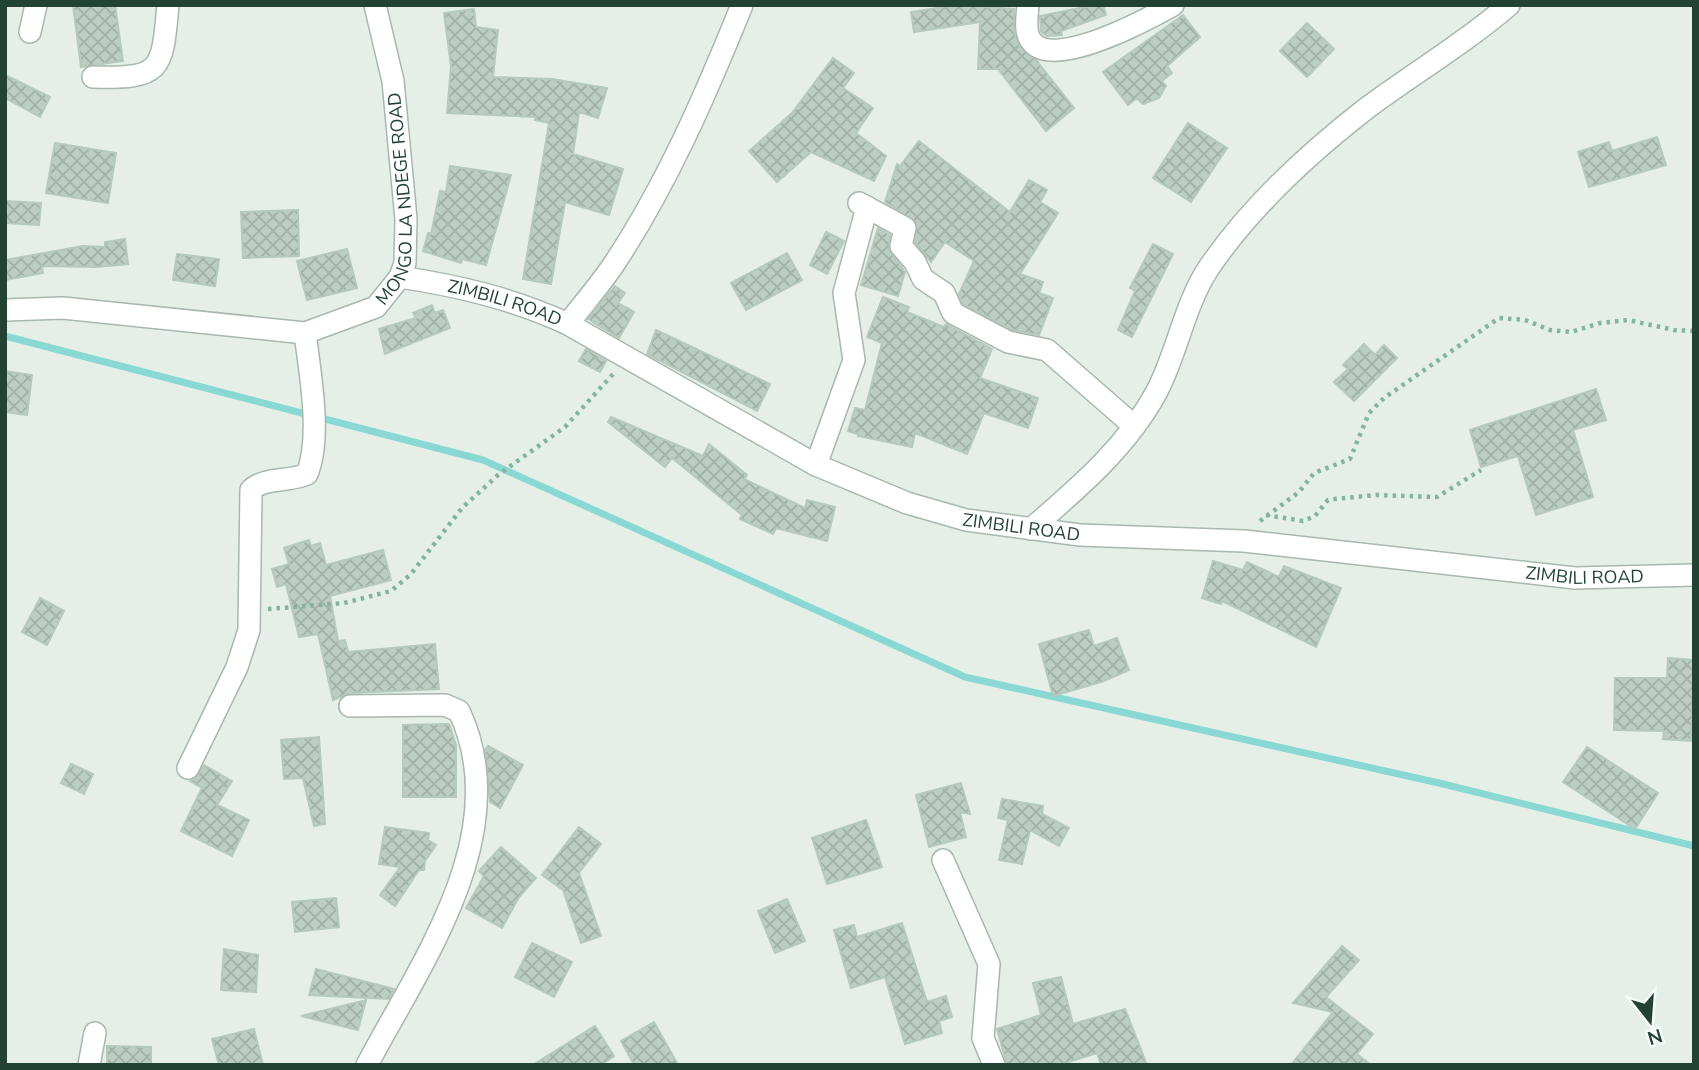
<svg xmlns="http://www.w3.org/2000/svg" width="1699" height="1070" viewBox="0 0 1699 1070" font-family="'Nunito Sans',sans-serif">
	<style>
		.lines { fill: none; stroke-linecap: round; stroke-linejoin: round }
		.stream { stroke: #89d8d4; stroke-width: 7 }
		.building { fill: url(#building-cross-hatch); stroke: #b6c9bd; stroke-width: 2 }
		.minor-casing { stroke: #a7b8ae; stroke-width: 24 }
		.tertiary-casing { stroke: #a7b8ae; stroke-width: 24 }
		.path { stroke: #82b59b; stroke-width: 4.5; stroke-dasharray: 3.5 5; stroke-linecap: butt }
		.minor { stroke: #fff; stroke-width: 21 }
		.tertiary { stroke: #fff; stroke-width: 21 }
		.labels { text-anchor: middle; stroke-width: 5; stroke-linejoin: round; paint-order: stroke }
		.street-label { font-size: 18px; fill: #224333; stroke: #f6fbf7 }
	</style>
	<defs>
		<pattern id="building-cross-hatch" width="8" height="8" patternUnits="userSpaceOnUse" patternTransform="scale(1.75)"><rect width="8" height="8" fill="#bccdc3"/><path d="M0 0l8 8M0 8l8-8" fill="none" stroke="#a1b1a8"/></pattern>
	</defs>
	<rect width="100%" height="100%" fill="#e5efe8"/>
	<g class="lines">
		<!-- stream -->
		<path class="stream" d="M 5,336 L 483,460 L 965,677 L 1439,783 L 1694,846"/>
	</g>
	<!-- building -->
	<path class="building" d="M 73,5 L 115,5 L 123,61 L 81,67 Z
		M 956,5 L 1014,9 L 1014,31 L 1019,46 L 1036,60 L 1074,108 L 1046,131 L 998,69 L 978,69 L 980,22 L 914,32 L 911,12 Z
		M 1094,5 L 1103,5 L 1106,15 L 1061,31 L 1062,35 L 1047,36 L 1041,32 L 1040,16 Z
		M 474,9 L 476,27 L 498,30 L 493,77 L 552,79 L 607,88 L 598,118 L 579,112 L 573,154 L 623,169 L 609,215 L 565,202 L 551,284 L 523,279 L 549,123 L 535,120 L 536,117 L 447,113 L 451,66 L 444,13 Z
		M 1183,15 L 1200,37 L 1167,66 L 1172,73 L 1162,81 L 1166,86 L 1159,98 L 1143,104 L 1137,98 L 1128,105 L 1103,72 Z
		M 1307,23 L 1334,49 L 1307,77 L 1280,51 Z
		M 833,58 L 854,73 L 843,88 L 873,108 L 856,133 L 886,156 L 874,181 L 811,152 L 777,182 L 749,151 L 792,113 Z
		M 5,75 L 50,97 L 40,117 L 5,98 Z
		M 1188,123 L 1227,148 L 1191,202 L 1153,178 Z
		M 1657,137 L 1666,165 L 1589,187 L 1578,152 L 1609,142 L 1612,151 Z
		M 919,141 L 1010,212 L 1029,180 L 1047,190 L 1040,202 L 1058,213 L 1020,274 L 1043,282 L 1039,293 L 1053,298 L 1039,335 L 1012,330 L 963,304 L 959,294 L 974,261 L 945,242 L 931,262 L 915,242 L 916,222 L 885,202 L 897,164 L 900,166 Z
		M 55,143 L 116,153 L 108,203 L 46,193 Z
		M 450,166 L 511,175 L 486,265 L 462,259 L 461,263 L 423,251 L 428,233 L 431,234 L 440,191 L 446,192 Z
		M 5,201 L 41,203 L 39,225 L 5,223 Z
		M 298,210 L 299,256 L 243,258 L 241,212 Z
		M 878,228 L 890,235 L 889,250 L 905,272 L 898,296 L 861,285 Z
		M 826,232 L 844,241 L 827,274 L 810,265 Z
		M 125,239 L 128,264 L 97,267 L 42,266 L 43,273 L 5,280 L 5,260 L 83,246 L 105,247 L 105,242 Z
		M 1153,244 L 1173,254 L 1132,337 L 1118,330 L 1135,291 L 1130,288 Z
		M 347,249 L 357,288 L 307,300 L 297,261 Z
		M 787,253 L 802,280 L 746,310 L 731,283 Z
		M 177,254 L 219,259 L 215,286 L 173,280 Z
		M 615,286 L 625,293 L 618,303 L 634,312 L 619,338 L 588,319 Z
		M 883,297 L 909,307 L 907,312 L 944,327 L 946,324 L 992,349 L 980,378 L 1038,398 L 1028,428 L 984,413 L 967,454 L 915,433 L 912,447 L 858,436 L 858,434 L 848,431 L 855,408 L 865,410 L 882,343 L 867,337 Z
		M 432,305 L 435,313 L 443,310 L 450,328 L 385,354 L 379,329 L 416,318 L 413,313 Z
		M 656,330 L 770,384 L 757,411 L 647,354 Z
		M 1364,344 L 1375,355 L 1384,345 L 1397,358 L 1354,401 L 1334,382 L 1348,369 L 1343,365 Z
		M 586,349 L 606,361 L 600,372 L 579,361 Z
		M 5,371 L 32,375 L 27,415 L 5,412 Z
		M 1596,389 L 1606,420 L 1573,430 L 1593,497 L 1536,515 L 1518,456 L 1481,467 L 1470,430 Z
		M 611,417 L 703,456 L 709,444 L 747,475 L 744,479 L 805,508 L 807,500 L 835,507 L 827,541 L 776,528 L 773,534 L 740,519 L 742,515 L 672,458 L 665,467 L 608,422 Z
		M 309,540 L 311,546 L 320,543 L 326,565 L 383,550 L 391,580 L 330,596 L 338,641 L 345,640 L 348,652 L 435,644 L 439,689 L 350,693 L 333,700 L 318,634 L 299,637 L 286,584 L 277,587 L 272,569 L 289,564 L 284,548 Z
		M 1213,561 L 1243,570 L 1247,562 L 1279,577 L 1284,566 L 1341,588 L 1316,647 L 1222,601 L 1221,604 L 1202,598 Z
		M 40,598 L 64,611 L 47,645 L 22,632 Z
		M 1089,630 L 1094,646 L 1117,638 L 1129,670 L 1104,681 L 1053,696 L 1039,644 Z
		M 1668,658 L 1694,660 L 1691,741 L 1663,739 L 1664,731 L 1614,730 L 1615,678 L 1667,678 Z
		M 449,724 L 456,745 L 456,797 L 403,797 L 403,725 Z
		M 319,737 L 325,824 L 314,826 L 303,778 L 284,779 L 281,740 Z
		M 488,746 L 523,765 L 500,808 L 490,802 L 485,750 Z
		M 1587,747 L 1658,793 L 1635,829 L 1563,782 Z
		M 71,764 L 93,774 L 84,794 L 61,783 Z
		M 204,765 L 232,781 L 217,805 L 249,820 L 232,856 L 181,831 L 202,788 L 190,781 L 196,778 Z
		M 961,783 L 970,814 L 960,812 L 966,837 L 929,847 L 916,795 Z
		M 1002,799 L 1043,806 L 1042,814 L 1069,828 L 1059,846 L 1030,830 L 1022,864 L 999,860 L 1008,820 L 998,818 Z
		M 866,820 L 882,867 L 827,884 L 812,838 Z
		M 385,827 L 429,833 L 428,840 L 436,845 L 425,861 L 424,870 L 419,870 L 395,906 L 380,895 L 400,867 L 379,864 Z
		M 579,827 L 601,844 L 579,873 L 601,936 L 581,943 L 563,890 L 542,875 Z
		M 501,847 L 536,878 L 519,897 L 502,928 L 466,908 L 484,876 L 479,871 Z
		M 336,898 L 339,927 L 295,932 L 292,902 Z
		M 787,899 L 805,941 L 775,953 L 758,911 Z
		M 902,923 L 927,1002 L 946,996 L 952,1017 L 939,1021 L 942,1033 L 905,1044 L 885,977 L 851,988 L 834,930 L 854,925 L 857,937 Z
		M 532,943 L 572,962 L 554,997 L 515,977 Z
		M 1342,946 L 1359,960 L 1326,997 L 1373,1034 L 1357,1054 L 1371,1065 L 1291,1065 L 1333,1012 L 1293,1003 Z
		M 224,949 L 258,955 L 256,992 L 221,990 Z
		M 316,969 L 394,989 L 389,999 L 309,995 Z
		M 1061,977 L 1073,1024 L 1125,1009 L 1147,1065 L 1101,1065 L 1097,1053 L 1059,1065 L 1007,1065 L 997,1029 L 1041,1015 L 1033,983 Z
		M 366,1000 L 358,1030 L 301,1016 Z
		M 654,1022 L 678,1065 L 634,1065 L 621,1041 Z
		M 595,1026 L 614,1056 L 601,1065 L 533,1065 Z
		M 254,1029 L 263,1065 L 219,1065 L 212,1039 Z
		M 107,1046 L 151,1047 L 151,1065 L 107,1065 Z"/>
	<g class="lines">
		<defs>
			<g id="minor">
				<path d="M 1028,5 C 1027,17 1024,33 1032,42 C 1054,70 1148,19 1173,5"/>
				<path d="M 30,32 L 36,5"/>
				<path d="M 93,77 C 163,79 162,70 168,5"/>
				<path d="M 859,203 L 905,228 L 901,246 L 915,262 L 923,279 L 944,293 L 953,313 L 1008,342 L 1047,350 L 1134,426"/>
				<path id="s1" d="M 400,277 C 459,286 514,299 568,324 L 816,465 L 907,503 L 966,520 L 1080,535 L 1244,541 L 1575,578 L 1694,575"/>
				<path d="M 568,324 C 583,304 600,285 614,264 C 667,184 706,94 742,5"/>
				<path d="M 816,465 L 854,360 L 844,293 L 867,207"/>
				<path d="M 1031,529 C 1077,489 1126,448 1156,393 C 1177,355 1184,304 1210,266 C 1252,205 1309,153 1367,108 C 1414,73 1465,43 1509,5"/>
				<path d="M 350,706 L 445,705 L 459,711 C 516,832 422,961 367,1065"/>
				<path d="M 188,768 L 237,667 L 249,630 L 251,490 C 264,477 290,482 307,474 C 322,437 310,374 305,333"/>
				<path d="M 943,860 L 989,964 L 983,1038 L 994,1065"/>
				<path d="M 89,1065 L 95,1033"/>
			</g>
			<g id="tertiary">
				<path id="s2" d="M 5,310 L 63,308 L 305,333 L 376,307 L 400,277 L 405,263 L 406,219 L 393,81 L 375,5"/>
			</g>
		</defs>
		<!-- minor casing -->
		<use href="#minor" class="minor-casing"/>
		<!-- tertiary casing -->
		<use href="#tertiary" class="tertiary-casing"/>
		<!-- path -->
		<path class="path" d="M 1266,515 L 1303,521 L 1315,516 L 1328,500 L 1335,499 L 1376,495 L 1437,497 L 1481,470
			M 1260,521 L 1299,492 L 1314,473 L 1350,459 L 1369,413 L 1384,398 L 1499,318 L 1525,320 L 1550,330 L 1571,332 L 1600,323 L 1628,320 L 1674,330 L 1694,331
			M 268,609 L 344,603 L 391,591 L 411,574 L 462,508 L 498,475 L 565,427 L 614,373"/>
		<!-- minor -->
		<use href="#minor" class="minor"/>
		<!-- tertiary -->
		<use href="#tertiary" class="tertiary"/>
	</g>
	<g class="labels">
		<!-- street labels -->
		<g class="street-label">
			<text dy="6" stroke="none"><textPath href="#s2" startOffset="492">MONGO LA NDEGE ROAD</textPath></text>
			<text dy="6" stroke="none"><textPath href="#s1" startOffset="108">ZIMBILI ROAD</textPath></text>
			<text dy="6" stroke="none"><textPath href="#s1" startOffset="676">ZIMBILI ROAD</textPath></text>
			<text dy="6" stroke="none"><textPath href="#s1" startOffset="1242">ZIMBILI ROAD</textPath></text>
		</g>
	</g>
	<!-- border -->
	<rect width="1699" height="1070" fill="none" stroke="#224333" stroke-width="14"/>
	<!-- north arrow -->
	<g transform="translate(1650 1021) rotate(163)" stroke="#f6fbf7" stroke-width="5" paint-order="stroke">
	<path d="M0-5L12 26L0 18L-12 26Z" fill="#224333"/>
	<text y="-10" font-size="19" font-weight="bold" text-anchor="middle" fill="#224333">N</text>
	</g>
</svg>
